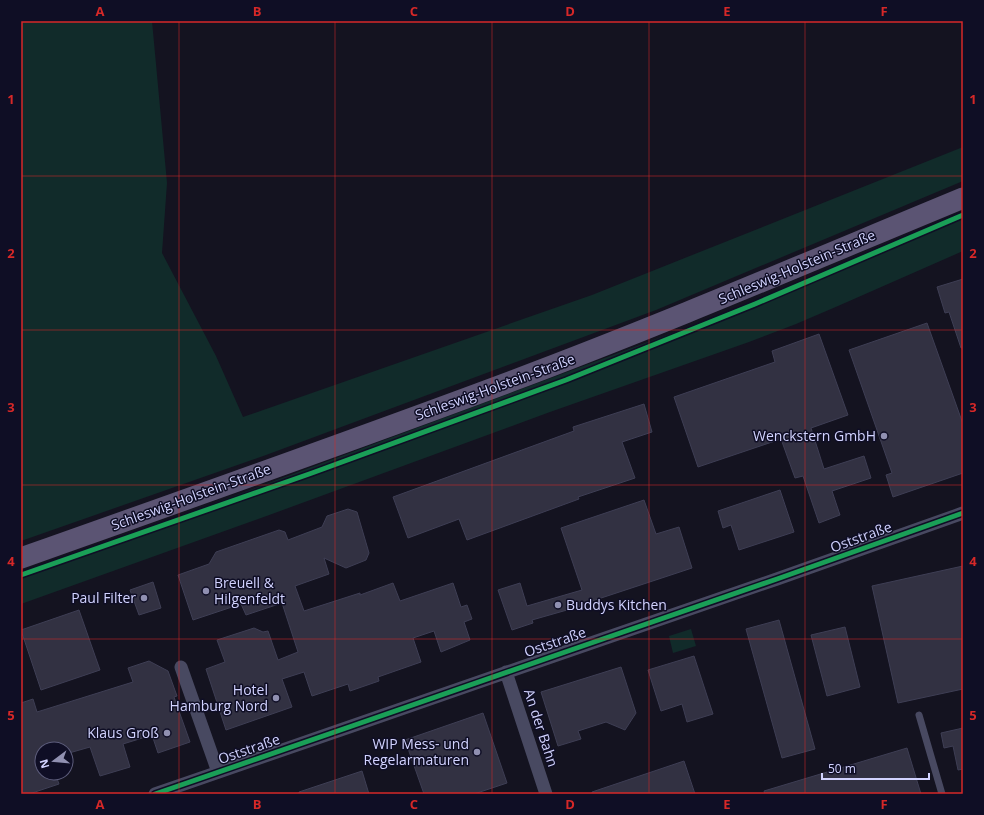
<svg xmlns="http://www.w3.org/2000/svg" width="984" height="815" viewBox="0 0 984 815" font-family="'Open Sans',sans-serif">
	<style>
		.green { fill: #112b2a }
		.building { fill: #323142; stroke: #3e3e54 }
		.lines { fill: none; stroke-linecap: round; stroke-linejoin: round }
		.service { stroke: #484961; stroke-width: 7 }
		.minor { stroke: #484961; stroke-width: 13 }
		.primary { stroke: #5b5473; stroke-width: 21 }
		.cycleway-casing { stroke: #0f0e25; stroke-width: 8 }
		.cycleway { stroke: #1a9f57; stroke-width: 5 }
		.grid { fill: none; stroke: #d62828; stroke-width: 1; stroke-opacity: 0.55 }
		.poi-dot { fill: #9090b1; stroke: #0f0e25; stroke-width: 1.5 }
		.labels { text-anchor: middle; stroke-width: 3; stroke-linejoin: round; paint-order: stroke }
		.street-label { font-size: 14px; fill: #d2d3ff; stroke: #0f0e25 }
		.poi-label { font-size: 14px; fill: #d2d3ff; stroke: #0f0e25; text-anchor: end }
		.neatline { fill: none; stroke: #d62828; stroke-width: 1.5 }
		.grid-label { font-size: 13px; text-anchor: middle; font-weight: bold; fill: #d62828 }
	</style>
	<rect width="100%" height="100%" fill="#141320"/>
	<!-- green -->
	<path class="green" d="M 21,21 L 152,21 L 167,183 L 162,253 L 216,356 L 243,417 L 592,295 L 963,147 L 963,181 L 656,310 L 266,455 L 21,541 Z
		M 963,217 L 963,251 L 838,306 L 796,324 L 749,342 L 550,412 L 272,514 L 21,604 L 21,575 L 804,284 Z
		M 691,629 L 696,646 L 673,653 L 669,636 Z"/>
	<!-- building -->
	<path class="building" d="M 963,279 L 963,348 L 961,348 L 949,312 L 945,313 L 937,287 Z
		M 927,323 L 963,424 L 963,473 L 893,497 L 886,475 L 892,473 L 849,350 Z
		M 819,334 L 848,415 L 811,428 L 824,469 L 864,456 L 871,478 L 832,491 L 840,515 L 819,523 L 803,476 L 795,478 L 781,439 L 698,467 L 674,397 L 775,362 L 772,351 Z
		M 644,404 L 652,432 L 622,442 L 635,478 L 578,497 L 579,499 L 467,540 L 459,519 L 408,538 L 393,497 L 574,431 L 573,427 Z
		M 780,490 L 794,532 L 739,550 L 731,525 L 723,528 L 718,511 Z
		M 644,500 L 656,534 L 679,527 L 692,568 L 580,605 L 581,606 L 532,620 L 533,623 L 512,630 L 498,590 L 520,583 L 527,606 L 582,590 L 561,528 Z
		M 348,509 L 357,512 L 369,553 L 366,560 L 346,568 L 324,558 L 329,574 L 295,586 L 304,611 L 360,593 L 360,595 L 393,583 L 400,601 L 453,583 L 461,607 L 467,605 L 472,619 L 464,622 L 470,640 L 441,652 L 434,631 L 413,638 L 421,662 L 378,677 L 379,681 L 350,691 L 348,684 L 312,696 L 304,672 L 282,679 L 292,707 L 226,730 L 206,669 L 225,662 L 217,640 L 254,628 L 263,632 L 268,631 L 278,660 L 298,652 L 282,603 L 246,615 L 241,604 L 193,620 L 178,575 L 209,564 L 216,552 L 279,530 L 285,532 L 288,540 L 322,527 L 327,516 Z
		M 963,566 L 963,689 L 898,703 L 872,586 Z
		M 153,582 L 161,608 L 139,615 L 130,590 Z
		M 79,610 L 100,670 L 41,690 L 21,630 Z
		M 779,620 L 815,749 L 782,758 L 746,629 Z
		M 845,627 L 860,687 L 827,696 L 811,635 Z
		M 694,656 L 713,714 L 687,722 L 682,704 L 661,711 L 648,670 Z
		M 149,661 L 168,671 L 177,696 L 174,697 L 190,742 L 158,753 L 152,735 L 123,744 L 130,767 L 100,776 L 90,747 L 69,753 L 68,749 L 42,749 L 42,773 L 55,773 L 59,784 L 29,794 L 21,794 L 21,703 L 33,699 L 37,712 L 133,682 L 128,668 Z
		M 621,667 L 636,713 L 625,730 L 606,722 L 578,731 L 581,739 L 558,746 L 541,692 Z
		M 483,713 L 507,783 L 474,794 L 424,794 L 405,740 Z
		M 963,728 L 963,769 L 958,770 L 953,746 L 944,748 L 941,733 Z
		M 907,748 L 921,794 L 765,794 L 764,791 Z
		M 684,761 L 695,794 L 592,794 L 592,792 Z
		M 362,771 L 369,794 L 299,794 L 299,792 Z"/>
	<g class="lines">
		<!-- service -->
		<path class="service" d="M 919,715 L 942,794"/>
		<!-- minor -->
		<path class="minor" d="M 181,667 L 218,772
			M 506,672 L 546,794
			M 155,794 L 352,726 L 571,650 L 777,579 L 963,513"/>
		<!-- primary -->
		<path class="primary" d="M 21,558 C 185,500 349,442 512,381 C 664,324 813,260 963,198"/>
		<defs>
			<path id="cycleway" d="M 21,575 L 312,473 L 566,380 L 755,304 L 963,215
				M 155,794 L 352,726 L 571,650 L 777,579 L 963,513"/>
		</defs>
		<!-- cycleway casing -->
		<use href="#cycleway" class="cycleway-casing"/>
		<!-- cycleway -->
		<use href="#cycleway" class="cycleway"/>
	</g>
	<!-- grid -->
	<path class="grid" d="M 179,21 L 179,794M 335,21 L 335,794M 492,21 L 492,794M 649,21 L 649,794M 805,21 L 805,794M 21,176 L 963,176M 21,330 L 963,330M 21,485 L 963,485M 21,639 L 963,639"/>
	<!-- markers -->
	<g class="poi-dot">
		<circle cx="884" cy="436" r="4"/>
		<circle cx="206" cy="591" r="4"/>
		<circle cx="144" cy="598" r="4"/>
		<circle cx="558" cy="605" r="4"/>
		<circle cx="276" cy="698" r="4"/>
		<circle cx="167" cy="733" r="4"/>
		<circle cx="477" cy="752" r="4"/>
	</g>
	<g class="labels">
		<!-- street labels -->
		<g class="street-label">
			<text transform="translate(797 267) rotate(-23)" y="5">Schleswig-Holstein-Straße</text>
			<text transform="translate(495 387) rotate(-20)" y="5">Schleswig-Holstein-Straße</text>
			<text transform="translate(191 497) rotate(-20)" y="5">Schleswig-Holstein-Straße</text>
			<text transform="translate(861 537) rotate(-20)" y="5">Oststraße</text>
			<text transform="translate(555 642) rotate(-19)" y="5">Oststraße</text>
			<text transform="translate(541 728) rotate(72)" y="5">An der Bahn</text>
			<text transform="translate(249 749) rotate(-19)" y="5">Oststraße</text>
		</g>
		<!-- poi labels -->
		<g class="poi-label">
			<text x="876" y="441">Wenckstern GmbH</text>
			<text x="214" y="588" text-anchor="start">Breuell &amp;<tspan x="214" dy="16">Hilgenfeldt</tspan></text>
			<text x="136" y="603">Paul Filter</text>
			<text x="566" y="610" text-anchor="start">Buddys Kitchen</text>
			<text x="268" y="695">Hotel<tspan x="268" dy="16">Hamburg Nord</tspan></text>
			<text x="159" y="738">Klaus Groß</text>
			<text x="469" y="749">WIP Mess- und<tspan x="469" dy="16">Regelarmaturen</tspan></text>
		</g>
	</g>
	<!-- border -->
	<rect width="984" height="815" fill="none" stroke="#0f0e25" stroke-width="44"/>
	<!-- north arrow -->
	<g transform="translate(54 761) rotate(254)"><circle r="19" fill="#0f0e25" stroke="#5d5d7c"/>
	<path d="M0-3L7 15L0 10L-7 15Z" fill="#9090b1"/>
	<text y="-6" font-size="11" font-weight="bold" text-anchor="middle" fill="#d2d3ff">N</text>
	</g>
	<!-- scale -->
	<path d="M822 773v6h107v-6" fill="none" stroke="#d2d3ff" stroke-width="2"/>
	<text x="828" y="773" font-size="12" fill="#d2d3ff" stroke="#0f0e25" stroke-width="3" paint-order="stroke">50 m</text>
	<rect x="22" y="22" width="940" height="771" class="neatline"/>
	<g class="grid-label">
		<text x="100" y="16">A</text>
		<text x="257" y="16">B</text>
		<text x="414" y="16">C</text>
		<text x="570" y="16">D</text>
		<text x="727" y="16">E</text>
		<text x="884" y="16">F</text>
		<text x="11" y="104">1</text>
		<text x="973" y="104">1</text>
		<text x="11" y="258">2</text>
		<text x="973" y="258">2</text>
		<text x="11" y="412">3</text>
		<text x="973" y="412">3</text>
		<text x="11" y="566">4</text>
		<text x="973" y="566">4</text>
		<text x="11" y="720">5</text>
		<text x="973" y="720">5</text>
		<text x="100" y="809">A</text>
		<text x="257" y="809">B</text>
		<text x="414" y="809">C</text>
		<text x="570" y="809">D</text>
		<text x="727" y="809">E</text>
		<text x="884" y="809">F</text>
	</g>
</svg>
